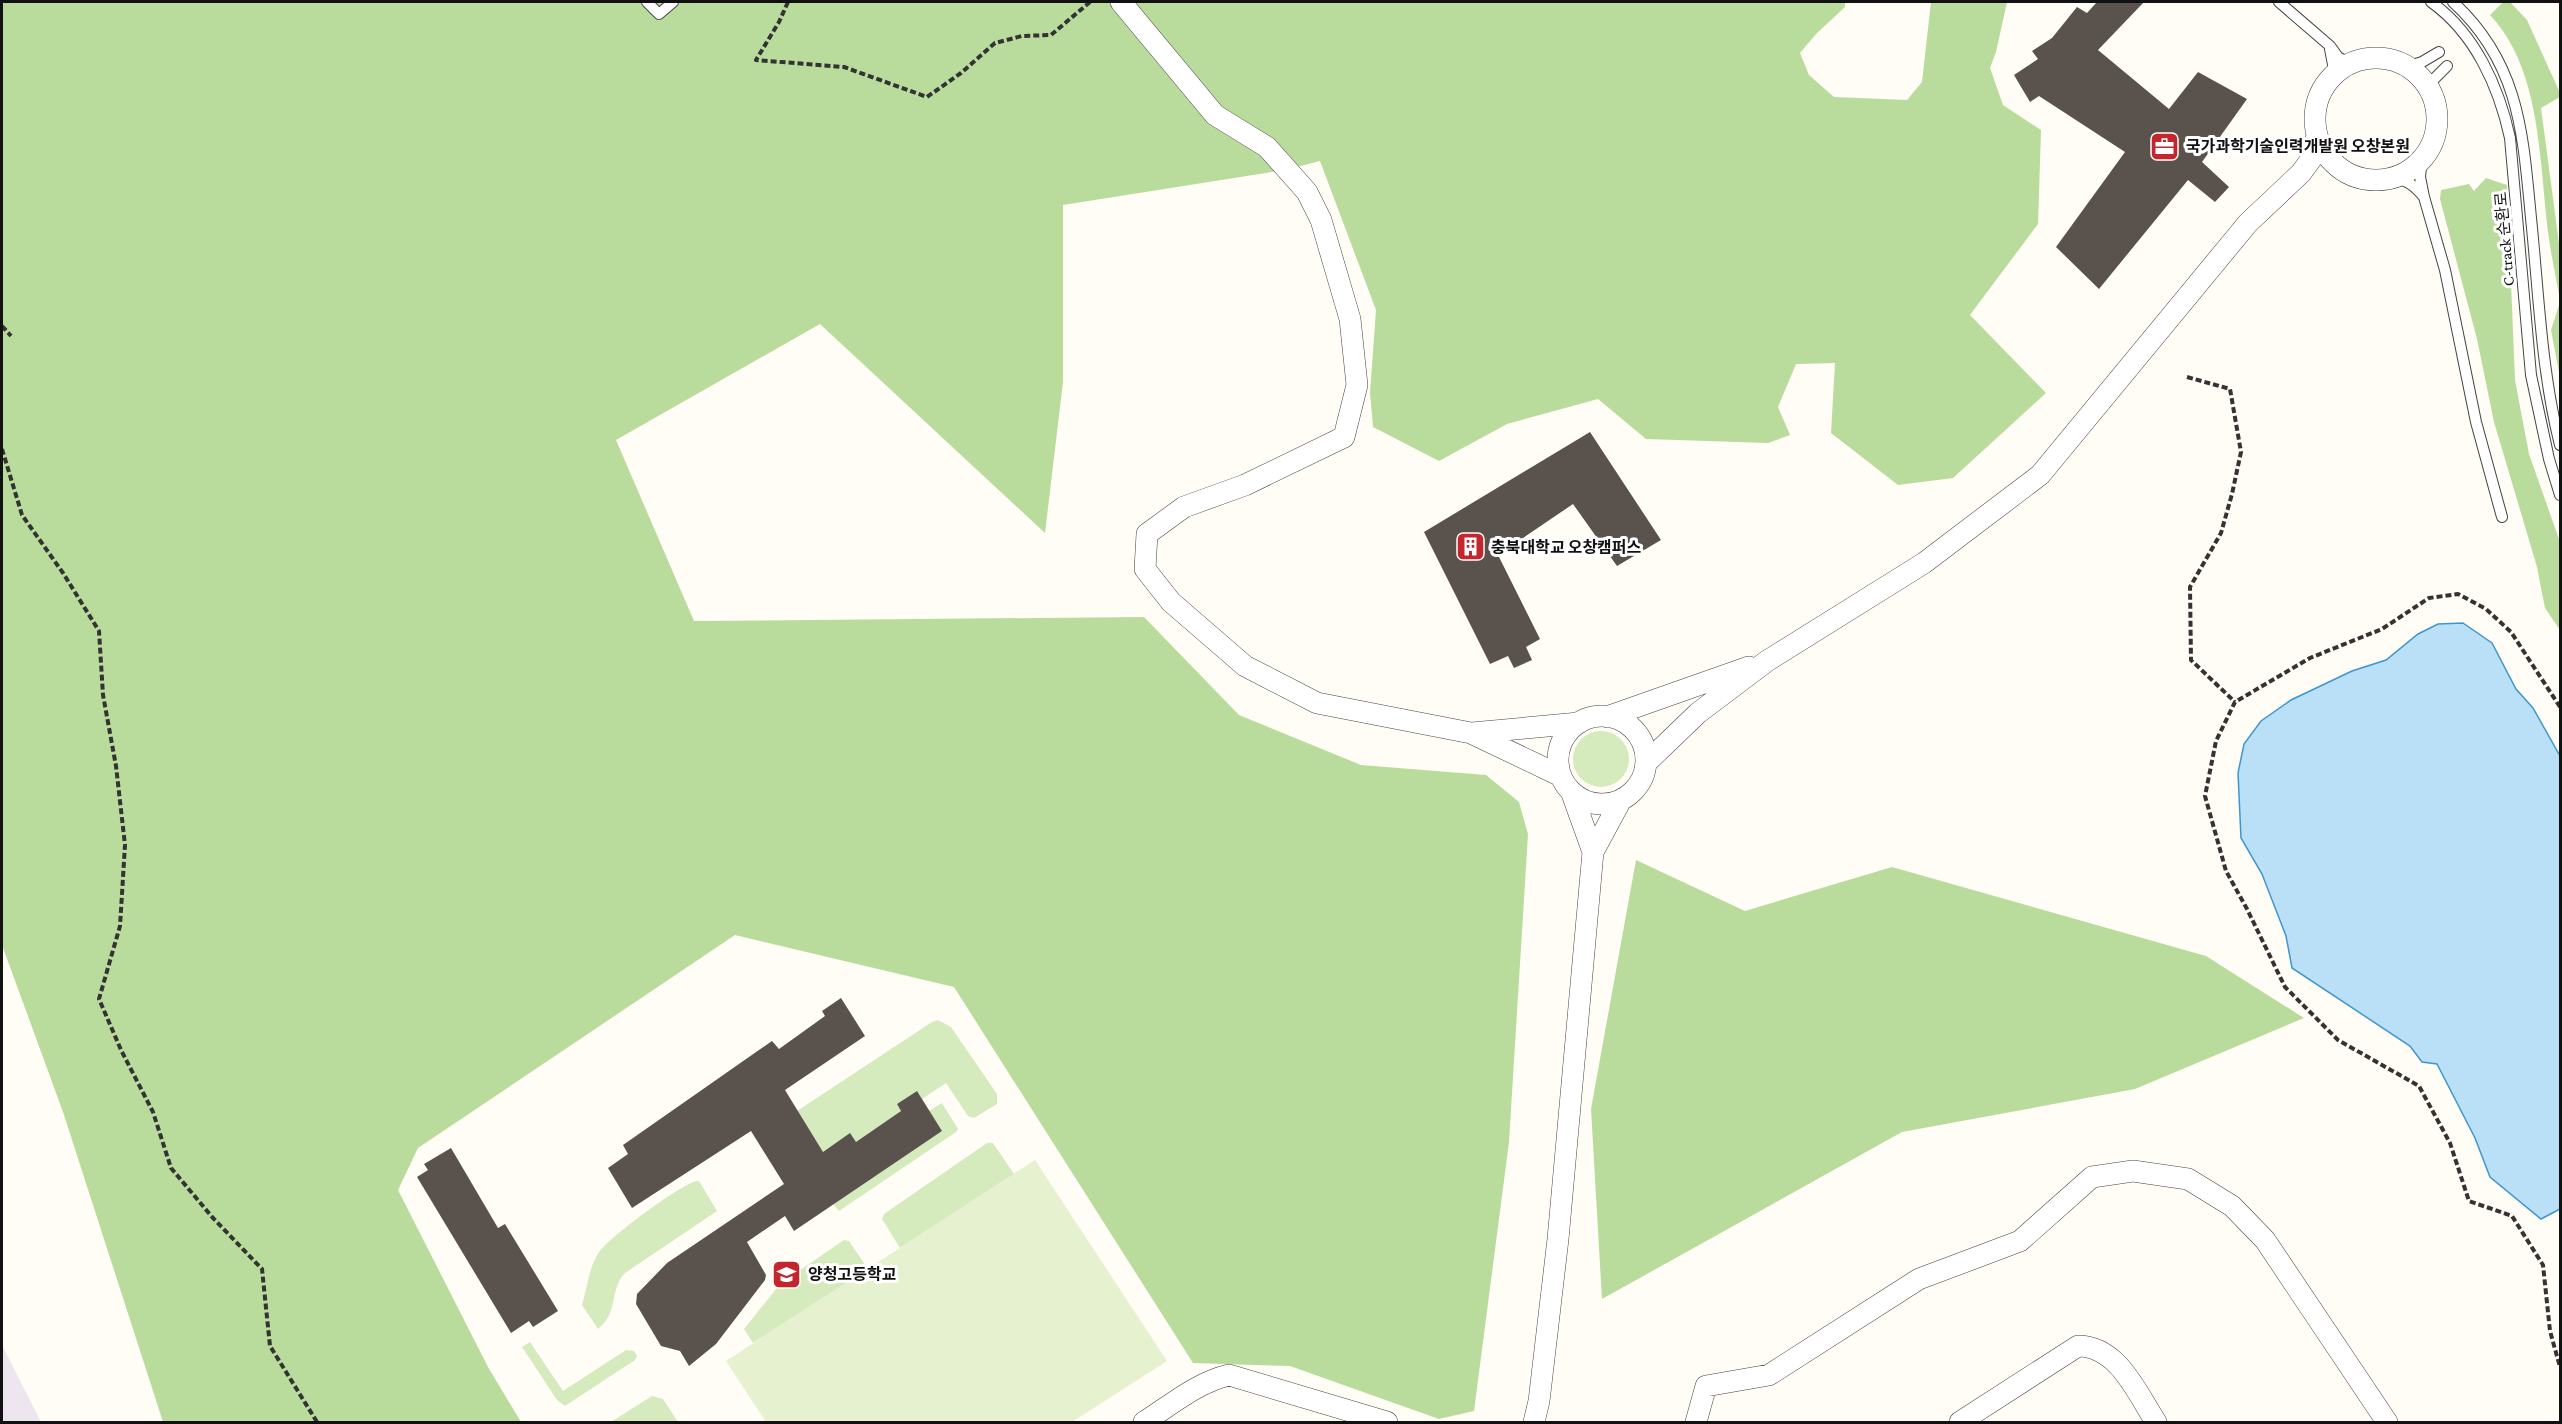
<svg xmlns="http://www.w3.org/2000/svg" width="2562" height="1424" viewBox="0 0 2562 1424" font-family="'Crimson Pro','Noto Sans KR',serif">
	<style>
		.industrial { fill: #eee6ef }
		.green { fill: #d5ebbd }
		.forest { fill: #b9dc9c }
		.pitch { fill: #e6f2cf }
		.water { fill: #b9e0f7; stroke: #3f96cf; stroke-width: 1.5 }
		.building { fill: #5a524d }
		.lines { fill: none; stroke-linecap: round; stroke-linejoin: round }
		.lane-casing { stroke: #444; stroke-width: 12 }
		.street-casing { stroke: #444; stroke-width: 22 }
		.path { stroke: #333; stroke-width: 4; stroke-dasharray: 6 3; stroke-linecap: butt }
		.lane { stroke: #fff; stroke-width: 10 }
		.street { stroke: #fff; stroke-width: 21 }
		.labels { text-anchor: middle; stroke-width: 6; stroke-linejoin: round; paint-order: stroke }
		.poi-label { font-size: 16px; font-weight: bold; fill: #111; stroke: #fff; text-anchor: start }
		.street-label { font-size: 16px; fill: #111; stroke: #fff }
	</style>
	<rect width="100%" height="100%" fill="#fffdf5"/>
	<!-- industrial -->
	<path class="industrial" d="M 2,1345 L 41,1422 L 2,1422 Z"/>
	<!-- green -->
	<path class="green" d="M1573 759a28 28 0 1 1 56 0a28 28 0 1 1-56 0Z
		M 938,1020 L 951,1027 L 997,1094 L 997,1104 L 974,1118 L 968,1116 L 946,1083 L 922,1099 L 917,1091 L 897,1104 L 901,1111 L 856,1142 L 850,1134 L 823,1152 L 797,1111 L 932,1022 Z
		M 942,1103 L 958,1129 L 956,1132 L 839,1211 L 833,1204 L 942,1131 L 929,1111 Z
		M 987,1143 L 993,1143 L 1014,1174 L 900,1248 L 882,1219 L 884,1214 Z
		M 696,1181 L 699,1181 L 717,1211 L 625,1273 C 609,1290 619,1312 598,1329 L 582,1305 C 587,1288 589,1267 599,1252 C 611,1236 677,1187 696,1181 Z
		M 844,1240 L 849,1241 L 868,1269 L 753,1343 L 744,1329 L 780,1284 Z
		M 530,1342 L 563,1391 L 626,1350 L 634,1351 L 637,1356 L 635,1360 L 565,1406 L 557,1400 L 522,1347 Z
		M 652,1396 L 663,1399 L 678,1422 L 611,1422 Z"/>
	<!-- forest -->
	<path class="forest" d="M 2,2 L 1845,2 L 1845,7 L 1816,34 L 1800,53 L 1809,75 L 1834,97 L 1907,100 L 1922,82 L 1931,2 L 2007,2 L 1996,52 L 1990,68 L 2003,105 L 2041,130 L 2038,224 L 1970,315 L 2046,393 L 1953,478 L 1898,485 L 1831,433 L 1835,363 L 1796,364 L 1778,407 L 1790,435 L 1768,443 L 1646,439 L 1598,399 L 1507,424 L 1439,461 L 1373,427 L 1370,393 L 1376,310 L 1320,161 L 1285,170 L 1063,205 L 1063,382 L 1045,533 L 820,324 L 616,440 L 694,621 L 1144,617 L 1239,715 L 1361,765 L 1486,775 L 1519,802 L 1528,834 L 1509,1142 L 1474,1411 L 1439,1419 L 1290,1366 L 1193,1363 L 954,987 L 735,935 L 418,1148 L 398,1190 L 488,1367 L 521,1422 L 163,1422 L 63,1112 L 2,945 Z
		M 2503,2 L 2510,2 L 2527,20 L 2560,93 L 2560,97 L 2541,108 L 2560,251 L 2560,300 C 2556,277 2551,255 2548,232 C 2539,163 2542,70 2490,15 Z
		M 2486,178 L 2507,185 L 2515,380 L 2529,454 L 2560,542 L 2560,630 L 2545,608 L 2537,567 L 2494,422 L 2477,339 L 2440,199 L 2441,190 L 2469,184 L 2474,191 Z
		M 2560,302 L 2560,378 L 2551,330 Z
		M 1636,860 L 1745,911 L 1892,867 L 2206,956 L 2304,1018 L 2135,1089 L 1902,1132 L 1602,1299 L 1591,1109 Z"/>
	<!-- pitch -->
	<path class="pitch" d="M 1035,1160 L 1167,1361 L 1072,1422 L 766,1422 L 726,1361 Z"/>
	<!-- water -->
	<path class="water" d="M 2463,623 L 2492,643 L 2516,689 L 2533,708 L 2560,756 L 2560,1209 L 2541,1219 L 2490,1177 L 2475,1138 L 2437,1064 L 2422,1062 L 2410,1046 L 2292,968 L 2286,936 L 2262,874 L 2241,838 L 2238,773 L 2244,744 L 2261,721 L 2291,700 L 2352,671 L 2386,660 L 2418,634 L 2438,624 Z"/>
	<!-- building -->
	<path class="building" d="M 2097,2 L 2144,2 L 2098,50 L 2169,109 L 2198,72 L 2247,99 L 2202,162 L 2229,187 L 2215,202 L 2188,180 L 2099,289 L 2056,247 L 2125,152 L 2039,96 L 2030,102 L 2014,75 L 2038,59 L 2032,51 L 2052,38 L 2077,7 L 2087,13 Z
		M 1590,432 L 1661,540 L 1617,566 L 1573,504 L 1498,555 L 1540,639 L 1526,647 L 1532,660 L 1514,668 L 1508,656 L 1490,664 L 1424,532 Z
		M 841,998 L 865,1036 L 785,1090 L 823,1152 L 850,1133 L 856,1142 L 901,1111 L 897,1104 L 917,1091 L 942,1131 L 794,1231 L 785,1216 L 747,1242 L 766,1275 L 765,1280 L 716,1344 L 689,1366 L 680,1351 L 661,1346 L 636,1304 L 637,1294 L 667,1263 L 784,1184 L 751,1131 L 632,1208 L 608,1168 L 628,1154 L 623,1145 L 772,1041 L 779,1049 L 825,1016 L 822,1011 Z
		M 451,1148 L 498,1228 L 505,1224 L 558,1311 L 533,1327 L 529,1321 L 511,1333 L 417,1177 L 428,1170 L 424,1164 Z"/>
	<g class="lines">
		<defs>
			<path id="lane" d="M 647,2 L 659,14 L 673,2
				M 2279,2 L 2330,46 L 2338,57 L 2345,61 L 2360,61
				M 2431,2 C 2475,33 2499,87 2510,138 L 2531,375 L 2549,459 L 2560,495
				M 2453,2 C 2523,66 2523,141 2532,228 C 2539,300 2542,374 2560,445
				M 2330,49 L 2334,70 L 2332,78
				M 2407,67 L 2422,62 L 2439,52
				M 2432,94 L 2432,81 L 2447,66
				M 2422,157 L 2420,177 L 2424,197 L 2445,270 L 2476,422 L 2502,517
				M 2394,177 C 2407,180 2415,186 2424,197"/>
			<path id="street" d="M 1121,2 L 1215,115 L 1267,147 L 1307,192 L 1321,220 L 1350,319 L 1357,385 L 1344,437 L 1245,485 L 1184,507 L 1147,534 L 1145,569 L 1171,602 L 1245,666 L 1317,703 L 1471,733 L 1561,776
				M2315 119a61 61 0 1 1 122 0a61 61 0 1 1-122 0Z
				M1558 760a44 44 0 1 1 88 0a44 44 0 1 1-88 0Z
				M 1607,717 L 1749,667
				M 1472,733 L 1579,723
				M 1646,763 L 1698,713 L 1767,661 L 1924,563 L 2040,475 L 2248,223 L 2301,173 L 2312,158 L 2316,139
				M 1571,791 L 1593,852
				M 1144,1422 C 1171,1405 1198,1382 1229,1375 L 1387,1422
				M 1534,1422 L 1539,1401 L 1558,1239 L 1593,852 L 1621,800
				M 1696,1422 L 1706,1386 L 1769,1375 L 1919,1279 L 2020,1241 L 2092,1177 L 2133,1171 L 2188,1179 L 2232,1206 L 2265,1240 L 2387,1422
				M 1960,1422 L 2078,1346 C 2118,1346 2137,1393 2156,1422"/>
		</defs>
		<!-- lane casing -->
		<use href="#lane" class="lane-casing"/>
		<!-- street casing -->
		<use href="#street" class="street-casing"/>
		<!-- path -->
		<path class="path" d="M 788,2 L 779,22 L 756,60 L 844,67 L 927,97 L 961,73 L 995,43 L 1022,36 L 1051,35 L 1090,2
			M 2,326 L 11,336
			M 2187,377 L 2230,389 L 2241,452 L 2232,494 L 2221,533 L 2190,587 L 2191,660 L 2235,702
			M 2,449 L 22,515 L 63,573 L 99,631 L 103,695 L 116,766 L 125,845 L 120,926 L 99,999 L 121,1050 L 153,1112 L 171,1168 L 213,1218 L 262,1269 L 270,1346 L 317,1422
			M 2560,707 L 2511,632 L 2486,609 L 2458,594 L 2429,598 L 2382,629 L 2310,658 L 2235,702 L 2216,741 L 2205,796 L 2226,871 L 2247,909 L 2285,987 L 2338,1040 L 2419,1086 L 2450,1143 L 2469,1201 L 2512,1216 L 2543,1265 L 2550,1331 L 2560,1367"/>
		<!-- lane -->
		<use href="#lane" class="lane"/>
		<!-- street -->
		<use href="#street" class="street"/>
	</g>
	<!-- icons -->
	<defs>
		<symbol id="office-square" viewBox="-11 -11 22 22"><rect x="-9" y="-9" width="18" height="18" rx="4" fill="#c4262e" stroke="#fff"/><path d="M-6-3h4V-5.5h4V-3h4V5H-6ZM-1-4.5V-3h2v-1.5ZM-6 0V1H6V0Z" fill="#fff"/></symbol>
		<symbol id="building-square" viewBox="-11 -11 22 22"><rect x="-9" y="-9" width="18" height="18" rx="4" fill="#c4262e" stroke="#fff"/><path d="M-4-6H4V6H1V3H-1V6H-4ZM-2.5-4.3h1.7v1.8h-1.7ZM.8-4.3h1.7v1.8H.8ZM-2.5-1h1.7V.8h-1.7ZM.8-1h1.7V.8H.8Z" fill="#fff"/></symbol>
		<symbol id="school-square" viewBox="-11 -11 22 22"><rect x="-9" y="-9" width="18" height="18" rx="4" fill="#c4262e" stroke="#fff"/><path d="M0-5L7-2L0 1L-7-2ZM-4 1L0 2.5L4 1V4Q0 6-4 4Z" fill="#fff"/></symbol>
	</defs>
	<g fill-rule="evenodd">
		<use href="#office-square" x="2148" y="130" width="33" height="33"/>
		<use href="#building-square" x="1454" y="530" width="33" height="33"/>
		<use href="#school-square" x="770" y="1258" width="33" height="33"/>
	</g>
	<g class="labels">
		<!-- poi labels -->
		<g class="poi-label">
			<text x="2186" y="152">국가과학기술인력개발원 오창본원</text>
			<text x="1491" y="553">충북대학교 오창캠퍼스</text>
			<text x="808" y="1280">양청고등학교</text>
		</g>
		<!-- street labels -->
		<g class="street-label">
			<text transform="translate(2504 239) rotate(-95)" y="6">C-track 순환로</text>
		</g>
	</g>
	<!-- border -->
	<rect width="2562" height="1424" fill="none" stroke="#111111" stroke-width="6"/>
</svg>
